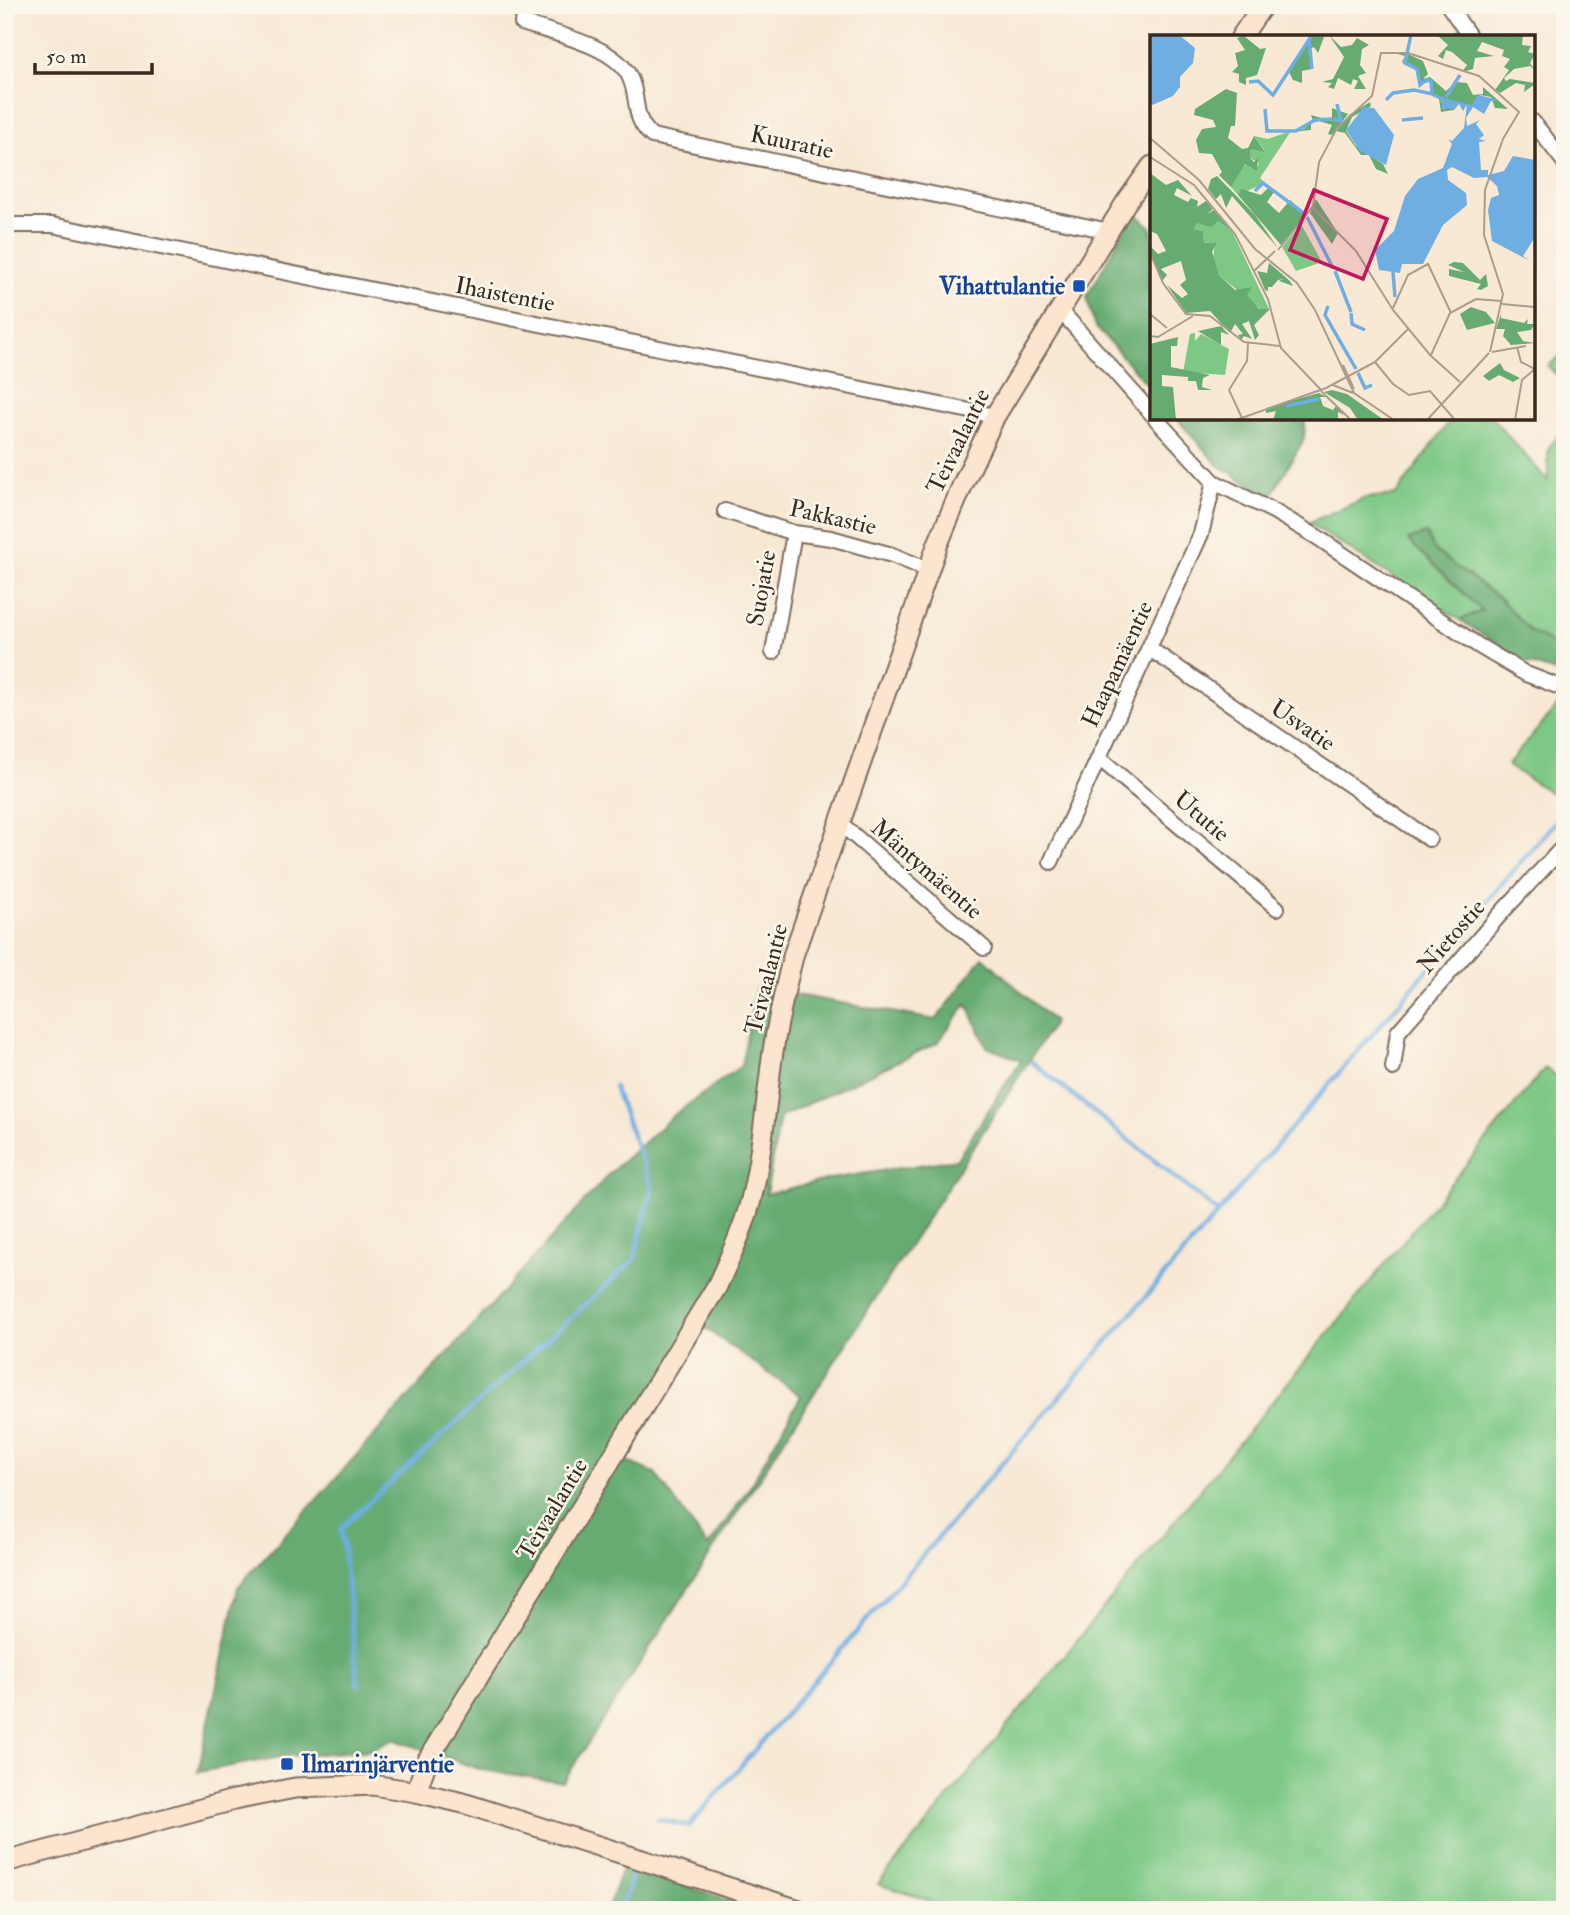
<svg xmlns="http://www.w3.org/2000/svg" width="1570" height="1915" viewBox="0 0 1570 1915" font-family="'IM FELL Double Pica',serif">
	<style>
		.green { fill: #7dc885; stroke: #5c7952; stroke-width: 2 }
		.forest { fill: #66ac72; stroke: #506b48; stroke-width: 2; fill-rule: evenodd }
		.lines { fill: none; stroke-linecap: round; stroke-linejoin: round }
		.stream { stroke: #6eaee2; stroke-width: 4.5 }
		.street-casing { stroke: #7d6c5e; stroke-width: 18 }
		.secondary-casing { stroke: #7d6c5e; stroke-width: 23 }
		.street { stroke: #fff; stroke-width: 14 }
		.secondary { stroke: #fce5cf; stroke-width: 19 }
		.transit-dot { fill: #1a4fb4; stroke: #fbf7ec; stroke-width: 2.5 }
		.labels { text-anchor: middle; stroke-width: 5; stroke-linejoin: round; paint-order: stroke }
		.street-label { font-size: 24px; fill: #3b2a1e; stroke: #fbf7ec }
		.transit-label { font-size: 24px; font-weight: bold; fill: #164399; stroke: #fbf7ec; text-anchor: end }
		.inset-river { fill: none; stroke: #6eaee2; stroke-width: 3.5 }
		.inset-road { fill: none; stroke: #ac9c8b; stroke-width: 2 }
		.view { fill: #c2185b; fill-opacity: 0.15; stroke: #c2185b; stroke-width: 3.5 }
		.inset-edge { fill: none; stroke: #3b2a1e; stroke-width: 3.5 }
	</style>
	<rect width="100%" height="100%" fill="#fbf7ec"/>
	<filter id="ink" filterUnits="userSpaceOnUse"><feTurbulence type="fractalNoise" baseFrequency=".0143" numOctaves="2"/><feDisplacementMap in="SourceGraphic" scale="14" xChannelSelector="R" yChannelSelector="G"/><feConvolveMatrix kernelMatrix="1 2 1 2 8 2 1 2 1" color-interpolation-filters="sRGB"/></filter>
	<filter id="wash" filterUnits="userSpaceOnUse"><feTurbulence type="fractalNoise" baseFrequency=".00686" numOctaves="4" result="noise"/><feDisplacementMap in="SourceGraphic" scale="28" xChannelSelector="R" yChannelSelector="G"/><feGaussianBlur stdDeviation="1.57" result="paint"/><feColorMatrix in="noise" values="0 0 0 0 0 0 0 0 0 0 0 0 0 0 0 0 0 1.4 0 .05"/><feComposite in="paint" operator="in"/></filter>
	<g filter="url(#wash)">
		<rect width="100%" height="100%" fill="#f8e8d4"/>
		<!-- green -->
		<path class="green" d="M 1565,352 L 1565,384 L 1548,366 Z
			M 1459,418 L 1492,418 L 1548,481 L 1548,449 L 1565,427 L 1565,653 L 1559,647 L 1531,632 L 1500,599 L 1435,551 L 1426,534 L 1409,541 L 1483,611 L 1460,620 L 1308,523 L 1366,498 L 1396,495 L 1447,425 Z
			M 1560,703 L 1565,705 L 1565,797 L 1556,796 L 1507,765 Z
			M 1545,1068 L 1565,1082 L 1565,1910 L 958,1910 L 878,1884 Z"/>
		<!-- forest -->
		<path class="forest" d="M 1134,212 L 1152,228 L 1152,390 L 1094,325 L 1087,297 Z
			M 1176,418 L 1305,418 L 1304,439 L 1270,498 L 1217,464 Z
			M 1426,534 L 1435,551 L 1500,599 L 1531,632 L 1559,647 L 1565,653 L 1565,675 L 1527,663 L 1460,620 L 1482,611 L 1408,540 Z
			M 983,957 L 1054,1022 L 563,1782 L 482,1770 L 393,1739 L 372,1750 L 286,1756 L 198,1772 L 238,1587 L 610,1173 L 674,1115 L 741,1066 L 756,988 L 936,1020 ZM 967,1004 L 987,1047 L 1021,1060 L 957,1159 L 830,1179 L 766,1194 L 780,1117 L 937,1043 ZM 705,1328 L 801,1396 L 749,1488 L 708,1547 L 655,1473 L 626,1461 Z
			M 623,1866 L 761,1910 L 607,1910 Z"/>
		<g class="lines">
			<!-- stream -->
			<path class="stream" d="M 1032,1062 L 1218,1212
				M 358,1685 L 341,1528 L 634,1260 L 652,1187 L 614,1087
				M 658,1819 L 689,1826 L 1565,811
				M 621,1910 L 633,1874"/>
		</g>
	</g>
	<g filter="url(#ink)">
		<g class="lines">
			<defs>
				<path id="street" d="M 1448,5 L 1470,37
					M 522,23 C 552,33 617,46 630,78 C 640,100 631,117 652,136 L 1109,231
					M 1533,122 L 1565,163
					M 5,225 L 52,225 L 995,416
					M 1060,310 L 1152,414
					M 1155,418 L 1214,482 L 1275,512 L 1317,537 L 1479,646 L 1526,674 L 1565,689
					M 725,511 L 794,533 L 831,538 L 892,555 L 929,570
					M 1150,649 L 1429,839
					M 773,652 L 794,533
					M 1099,758 L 1277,908
					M 841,824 L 984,948
					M 1051,862 L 1201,534 L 1214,482
					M 1393,1068 L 1398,1032 L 1504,910 L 1565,845"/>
				<path id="secondary" d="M 1241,37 L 1263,5
					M 416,1792 L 427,1761 L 717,1286 C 731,1255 746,1224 753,1191 C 763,1147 766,1103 772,1058 C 777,1023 785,988 794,953 L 937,546 L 963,484 L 995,416 L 1125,204 L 1152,166
					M 5,1862 L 234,1800 L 295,1788 L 373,1785 L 416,1792 L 463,1803 L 799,1910"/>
			</defs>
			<!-- street casing -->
			<use href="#street" class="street-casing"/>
			<!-- secondary casing -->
			<use href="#secondary" class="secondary-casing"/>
			<!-- street -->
			<use href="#street" class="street"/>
			<!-- secondary -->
			<use href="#secondary" class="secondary"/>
		</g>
	</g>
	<!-- markers -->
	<g class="transit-dot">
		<rect x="1072" y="279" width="14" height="14" rx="3.5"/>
		<rect x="280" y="1757" width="14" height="14" rx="3.5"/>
	</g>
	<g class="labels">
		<!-- street labels -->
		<g class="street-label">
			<text transform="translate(792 142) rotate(12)" y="8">Kuuratie</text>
			<text transform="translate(505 294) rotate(11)" y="8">Ihaistentie</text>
			<text transform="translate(958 441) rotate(-64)" y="8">Teivaalantie</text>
			<text transform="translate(833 517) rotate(13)" y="8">Pakkastie</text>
			<text transform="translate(761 588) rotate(-80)" y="8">Suojatie</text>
			<text transform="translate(1117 664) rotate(-65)" y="8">Haapamäentie</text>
			<text transform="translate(1303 725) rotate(34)" y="8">Usvatie</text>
			<text transform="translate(1202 816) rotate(40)" y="8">Ututie</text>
			<text transform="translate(927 869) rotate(41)" y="8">Mäntymäentie</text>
			<text transform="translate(1451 936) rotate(-49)" y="8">Nietostie</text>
			<text transform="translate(766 979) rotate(-76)" y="8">Teivaalantie</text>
			<text transform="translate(552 1509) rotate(-59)" y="8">Teivaalantie</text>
		</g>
		<!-- transit labels -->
		<g class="transit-label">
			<text x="1065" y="294">Vihattulantie</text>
			<text x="301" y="1772" text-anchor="start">Ilmarinjärventie</text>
		</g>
	</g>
	<!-- overview -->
	<g transform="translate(1150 35)">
		<rect width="385" height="385" fill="#f8e8d4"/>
		<path d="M 141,96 L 110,143 L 115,148 L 88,160 L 81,152 L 89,135 L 96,129 L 107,133 L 109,128 L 100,123 L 101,114 L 115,116 L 104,101 L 118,104 ZM 68,186 L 82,196 L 119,274 L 110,274 L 69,240 L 63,225 L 65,207 L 54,208 L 53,196 L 44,194 L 47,188 ZM 151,189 L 172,227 L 146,236 L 132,212 ZM 45,298 L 45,306 L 51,299 L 79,314 L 75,340 L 33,337 L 40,299 Z" fill="#7dc885"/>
		<path d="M 161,0 L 174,2 L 168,18 L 164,12 L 160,14 L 162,34 L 152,36 L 152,48 L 143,45 L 139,37 L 131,47 ZM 179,0 L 191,12 L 202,10 L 207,3 L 219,10 L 212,14 L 210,30 L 216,38 L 208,41 L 216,54 L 204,54 L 208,46 L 203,44 L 201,50 L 188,43 L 184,54 L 178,52 L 182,48 L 172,47 L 183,44 L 194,22 ZM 287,0 L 373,0 L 372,10 L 381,11 L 378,17 L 385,19 L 380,28 L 385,35 L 380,31 L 364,34 L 354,43 L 356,46 L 360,44 L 385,48 L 385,49 L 374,57 L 375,50 L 366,48 L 350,58 L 345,55 L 359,35 L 354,32 L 360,24 L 352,21 L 354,15 L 332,7 L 327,16 L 344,21 L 325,23 L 323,34 L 312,37 L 317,30 L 302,17 L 296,15 L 293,24 L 288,21 L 298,10 ZM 94,1 L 110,14 L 116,13 L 107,40 L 96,43 L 96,50 L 89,47 L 89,39 L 82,37 L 88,31 L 85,18 L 95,15 L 87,3 ZM 243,18 L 256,18 L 273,26 L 278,39 L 273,44 L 280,42 L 296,56 L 306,47 L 317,48 L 323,60 L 333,59 L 333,52 L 358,74 L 345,73 L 341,62 L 330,60 L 322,71 L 291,63 L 293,74 L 307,68 L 304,75 L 291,77 L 289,64 L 280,56 L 281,46 L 270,50 L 266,35 L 252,27 L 255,21 ZM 76,54 L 87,58 L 85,91 L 81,91 L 78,103 L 92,114 L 98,113 L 104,101 L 115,117 L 101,114 L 100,123 L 104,127 L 108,123 L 107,136 L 95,129 L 81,152 L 69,140 L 72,137 L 62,119 L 49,118 L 46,105 L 52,94 L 66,92 L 63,85 L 44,80 L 45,74 ZM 220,67 L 221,71 L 202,82 L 196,96 L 206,111 L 233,129 L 238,139 L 226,134 L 219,120 L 211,120 L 195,98 L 186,96 L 199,80 ZM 182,73 L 198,79 L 182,100 L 178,99 L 182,90 L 169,86 L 161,88 L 161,95 L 141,97 L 154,94 L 163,86 L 161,80 L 182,86 ZM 0,138 L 16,150 L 28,145 L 42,161 L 27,153 L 24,160 L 38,167 L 41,163 L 48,166 L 47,172 L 56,166 L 63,174 L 57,179 L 64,175 L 82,196 L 68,186 L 61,192 L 47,188 L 44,194 L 53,196 L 54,208 L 67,207 L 62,217 L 69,240 L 85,255 L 102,252 L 97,260 L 109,274 L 120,274 L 104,290 L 109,300 L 105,305 L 99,286 L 92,289 L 102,304 L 94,301 L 91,305 L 88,300 L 93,299 L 85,289 L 80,298 L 60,276 L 36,278 L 17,250 L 32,263 L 38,259 L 30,250 L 36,245 L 31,226 L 11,234 L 17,240 L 12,246 L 0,217 L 0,211 L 8,219 L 16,216 L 7,199 L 0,196 ZM 67,141 L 105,180 L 128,213 L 82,161 L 76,173 L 71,159 L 66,164 L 58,154 L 61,144 ZM 119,152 L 124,157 L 117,167 L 129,178 L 140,165 L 156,179 L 131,210 L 88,160 L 91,154 L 111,160 ZM 166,164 L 188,198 L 182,209 L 160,178 ZM 304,227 L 313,228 L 330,245 L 336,239 L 338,251 L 331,255 L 327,254 L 331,249 L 299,241 L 299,234 L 314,237 L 298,230 ZM 119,228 L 140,246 L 143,251 L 129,246 L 133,244 L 128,245 L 122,252 L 118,252 L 118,256 L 115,255 L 107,236 L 117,238 ZM 321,272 L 336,277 L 345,288 L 317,295 L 310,279 ZM 351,279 L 351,283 L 374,288 L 378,284 L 377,289 L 385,289 L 381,295 L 367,297 L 373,306 L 385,308 L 361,310 L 353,301 L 355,294 L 346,294 ZM 71,291 L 79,300 L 71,297 L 71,310 L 48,296 ZM 28,302 L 27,311 L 21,311 L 21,332 L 60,340 L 53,343 L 52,352 L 62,355 L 48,355 L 46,346 L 38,346 L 38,342 L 12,340 L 12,351 L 23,352 L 26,385 L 2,385 L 0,309 ZM 350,328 L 354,335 L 370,343 L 363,347 L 349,340 L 339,346 L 333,341 ZM 182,355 L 197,359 L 234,385 L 208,385 L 200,373 L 174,357 ZM 169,358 L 176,362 L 170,362 L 173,371 L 183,375 L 186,371 L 194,380 L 188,377 L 188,385 L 123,385 L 126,376 L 116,378 L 116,373 Z" fill="#66ac72"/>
		<path d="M 0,0 L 29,0 L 45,13 L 43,28 L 30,42 L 30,52 L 23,61 L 0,71 ZM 328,60 L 349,65 L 341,66 L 334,79 L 323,72 L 316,83 L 317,91 L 330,85 L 326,89 L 334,100 L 329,104 L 336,106 L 329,107 L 331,135 L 338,135 L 338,140 L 354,136 L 363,121 L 385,125 L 385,202 L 373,221 L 380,226 L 342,206 L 338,175 L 341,163 L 349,160 L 347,151 L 337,142 L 324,143 L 302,132 L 297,135 L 298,145 L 316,158 L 317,170 L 293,190 L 273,229 L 252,229 L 250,238 L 229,235 L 225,215 L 244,196 L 255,161 L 268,144 L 293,133 L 302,109 L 298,104 L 302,106 L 314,93 L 317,70 L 313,76 L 309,69 L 305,74 L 292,73 L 292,63 L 322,70 ZM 214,72 L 224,73 L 244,100 L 236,130 L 210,116 L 196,95 Z" fill="#6eaee2"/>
		<path class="inset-river" d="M 261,0 L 255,28 L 267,34 L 270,50 L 276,45M 159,5 L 162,34M 276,45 L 281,46 L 282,59 L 295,65M 99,47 L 108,46 L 123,60 L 162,0M 296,62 L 310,40M 236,65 L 243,58 L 264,55 L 283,59M 115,74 L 117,96 L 146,96 L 165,85 L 182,84M 183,84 L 191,86 L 187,69M 252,85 L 273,83M 105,156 L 113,148 L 155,179M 157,182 L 183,233M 185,236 L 201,277M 243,237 L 245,262M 178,271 L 175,280 L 206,334M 201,278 L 202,289 L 215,295M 208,338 L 215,353 L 222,350M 136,371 L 169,364"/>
		<path class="inset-road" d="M 0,103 L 49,145 L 105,214 L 147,248 L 165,275 L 204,358 L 244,385M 0,122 L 44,150 L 85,199 L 118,264 L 131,313 L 172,356M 162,172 L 206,216 L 243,275 L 280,320 L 310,347M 128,215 L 163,171 L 169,127 L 187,93 L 222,61 L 231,18 L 258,18 L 329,41 L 369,77 L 353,104 L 335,155 L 334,200 L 353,259 L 340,317M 0,218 L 13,248 L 36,279 L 60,281 L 94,307 L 130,311M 104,236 L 125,216M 352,269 L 385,272M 243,273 L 258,240 L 278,229 L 301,278M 0,279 L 17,293M 0,301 L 8,302 L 43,281M 367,312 L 371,327 L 385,334M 342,317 L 376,311M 281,320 L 300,278 L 326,264 L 351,266M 225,327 L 243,349 L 259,360 L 280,356 L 305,385M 224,328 L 258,294M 193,330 L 204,354M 183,350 L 203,358M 171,356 L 201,385M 86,385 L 176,353 L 225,327M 93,385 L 79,355 L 97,326 L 98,308M 277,385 L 339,318M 365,385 L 372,345 L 385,334"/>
		<path class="view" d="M 164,155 L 237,184 L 213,244 L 140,215 Z"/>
		<rect width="385" height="385" class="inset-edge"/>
	</g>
	<!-- margin -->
	<rect width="1570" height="1915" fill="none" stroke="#fbf7ec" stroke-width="28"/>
	<!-- scale -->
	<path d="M35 63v10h117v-10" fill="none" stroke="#3b2a1e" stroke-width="3.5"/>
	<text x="46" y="63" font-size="21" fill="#3b2a1e" stroke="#fbf7ec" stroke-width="5" paint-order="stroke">50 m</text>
</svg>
